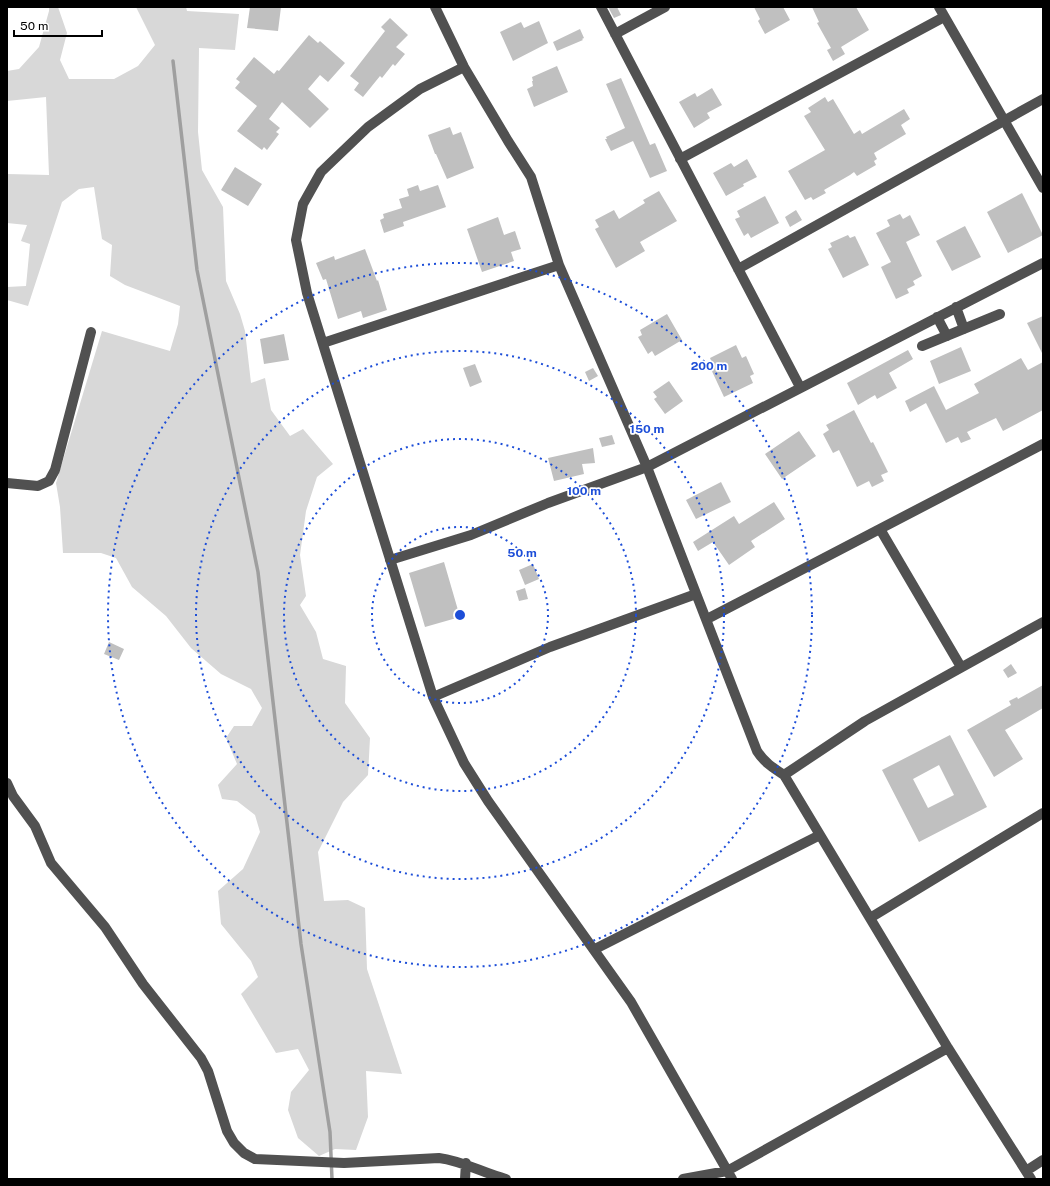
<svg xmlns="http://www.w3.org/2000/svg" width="1050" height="1186" viewBox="0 0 1050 1186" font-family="'Public Sans',sans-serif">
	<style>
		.green { fill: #d8d8d8 }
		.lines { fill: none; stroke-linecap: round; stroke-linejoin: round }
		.stream { stroke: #9f9f9f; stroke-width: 3.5 }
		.building { fill: #c0c0c0; fill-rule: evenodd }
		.minor { stroke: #515151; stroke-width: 10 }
		.ring { fill: none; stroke: #1d4ed8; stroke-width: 2; stroke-dasharray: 2 4 }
		.centre { fill: #1d4ed8; stroke: #fff; stroke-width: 2 }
		.ring-label { font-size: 12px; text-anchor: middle; font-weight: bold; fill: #1d4ed8; stroke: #fff; stroke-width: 3.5; stroke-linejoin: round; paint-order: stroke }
	</style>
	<rect width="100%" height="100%" fill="#fff"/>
	<!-- green -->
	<path class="green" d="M 49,7 L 58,7 L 67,33 L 60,60 L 69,79 L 114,79 L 138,66 L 155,45 L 136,7 L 186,7 L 187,11 L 239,14 L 235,50 L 199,48 L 198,132 L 202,170 L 223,207 L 226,281 L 240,314 L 245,331 L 251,383 L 265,378 L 271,410 L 290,436 L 303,429 L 333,464 L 317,477 L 306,511 L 300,555 L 306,596 L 300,605 L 316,632 L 323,659 L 346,666 L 345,703 L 370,738 L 368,775 L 343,802 L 318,852 L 324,901 L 348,900 L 365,908 L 367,969 L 402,1074 L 366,1071 L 368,1117 L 356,1150 L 335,1149 L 319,1156 L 298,1138 L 288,1110 L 291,1092 L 309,1070 L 298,1049 L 276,1053 L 241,994 L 258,977 L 251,961 L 221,924 L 218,891 L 243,869 L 260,832 L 255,815 L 237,801 L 222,799 L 218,785 L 237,764 L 226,738 L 234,726 L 252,726 L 262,708 L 251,689 L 221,674 L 191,648 L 166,616 L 132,587 L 116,558 L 101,553 L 63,553 L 60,507 L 56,483 L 102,331 L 170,351 L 178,324 L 180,306 L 125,285 L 110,276 L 112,245 L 102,239 L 94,187 L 79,189 L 62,202 L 28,306 L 7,300 L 7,287 L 26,286 L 30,244 L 21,241 L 27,225 L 7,223 L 7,174 L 49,175 L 46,97 L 7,101 L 7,71 L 19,69 L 39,47 L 49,11 Z"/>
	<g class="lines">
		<!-- stream -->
		<path class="stream" d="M 173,61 L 197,270 L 258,572 L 301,944 L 330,1132 L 332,1179"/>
	</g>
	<!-- building -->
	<path class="building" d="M 250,7 L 281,7 L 278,31 L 247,28 Z
		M 608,7 L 617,7 L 621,15 L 614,18 Z
		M 754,7 L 783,7 L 790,20 L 765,34 L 758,21 L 760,19 Z
		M 812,7 L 856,7 L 869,30 L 841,47 L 845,54 L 833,61 L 827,50 L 831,48 L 817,23 L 819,22 Z
		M 390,18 L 408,35 L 396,47 L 405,54 L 395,66 L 393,64 L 382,78 L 380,76 L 363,97 L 354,90 L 359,83 L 350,76 L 385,31 L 381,27 Z
		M 539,21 L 548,43 L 513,61 L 500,32 L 521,22 L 524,28 Z
		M 580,29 L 584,38 L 582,39 L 583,40 L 557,51 L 553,42 Z
		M 309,35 L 318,43 L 320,41 L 345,63 L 328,82 L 320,75 L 308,89 L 329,109 L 310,128 L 282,102 L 269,119 L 280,128 L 276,132 L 279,134 L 267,150 L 264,147 L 262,150 L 237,131 L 257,106 L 235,88 L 240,82 L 236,79 L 254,57 L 274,74 L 277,70 L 279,71 Z
		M 557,66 L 568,92 L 534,107 L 527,89 L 533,86 L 532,81 L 533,81 L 532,77 Z
		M 621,78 L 650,145 L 655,143 L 667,171 L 650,178 L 633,141 L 611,151 L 605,139 L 607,139 L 606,137 L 625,128 L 606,84 Z
		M 712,88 L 722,105 L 707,113 L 710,118 L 694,128 L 679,102 L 695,93 L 697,97 Z
		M 825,97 L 828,102 L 833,99 L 854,134 L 860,130 L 862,134 L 904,109 L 910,119 L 901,125 L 906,134 L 874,153 L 877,159 L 874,161 L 876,165 L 857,176 L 854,172 L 850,175 L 824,190 L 826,193 L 813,200 L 811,197 L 805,200 L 788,171 L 825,150 L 804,116 L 811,112 L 808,108 Z
		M 450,127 L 453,135 L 461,132 L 474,168 L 447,179 L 436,154 L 435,154 L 428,135 Z
		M 747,159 L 757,177 L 743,184 L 744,186 L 726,196 L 713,173 L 731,163 L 734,167 Z
		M 235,167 L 262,184 L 248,206 L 221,190 Z
		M 418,185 L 420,191 L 438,185 L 446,207 L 403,222 L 404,226 L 384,233 L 380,220 L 384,218 L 383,214 L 402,208 L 399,199 L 409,196 L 407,189 Z
		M 659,191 L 677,221 L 640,242 L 645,251 L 616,268 L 595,229 L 599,227 L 595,220 L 614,210 L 619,219 L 645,203 L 643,200 Z
		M 1022,193 L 1043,235 L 1008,253 L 987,212 Z
		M 765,196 L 779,223 L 751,238 L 748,233 L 744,236 L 735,219 L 740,217 L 737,211 Z
		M 796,210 L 802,220 L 790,227 L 785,217 Z
		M 900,214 L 903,219 L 910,215 L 920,235 L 906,242 L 922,276 L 913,281 L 915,285 L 907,289 L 909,293 L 896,299 L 881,267 L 891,262 L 876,233 L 890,226 L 887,220 Z
		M 498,217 L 504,235 L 515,231 L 521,249 L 511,252 L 514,261 L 482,272 L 467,229 Z
		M 965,226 L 981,257 L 952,271 L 936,241 Z
		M 848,235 L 850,238 L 855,236 L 869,265 L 843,278 L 828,249 L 832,247 L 830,243 Z
		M 365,249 L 377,281 L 378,280 L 387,310 L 363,318 L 361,311 L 338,319 L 326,279 L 323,280 L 316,263 L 334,256 L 335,260 Z
		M 667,314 L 682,340 L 655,356 L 652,351 L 648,354 L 638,337 L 642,335 L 640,330 Z
		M 1043,316 L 1043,355 L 1027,323 Z
		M 284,334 L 289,360 L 264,364 L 260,339 Z
		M 736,345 L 742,358 L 746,356 L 754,374 L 750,376 L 753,383 L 724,397 L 710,367 L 713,365 L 710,358 Z
		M 961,347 L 971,371 L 939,384 L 930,361 Z
		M 908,350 L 913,359 L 889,373 L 897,388 L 877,399 L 875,395 L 858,405 L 847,383 Z
		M 1021,358 L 1028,370 L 1043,362 L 1043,410 L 1003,431 L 996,418 L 967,432 L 971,439 L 961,443 L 958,437 L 946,443 L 926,403 L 910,412 L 905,401 L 934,386 L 946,410 L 979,393 L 974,384 Z
		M 475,364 L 482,382 L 470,387 L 463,368 Z
		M 593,368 L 598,376 L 589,381 L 585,372 Z
		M 669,381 L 683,401 L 665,414 L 654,399 L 657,397 L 653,392 Z
		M 854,410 L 871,443 L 873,442 L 888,472 L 881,475 L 884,481 L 872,487 L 869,481 L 857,487 L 839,450 L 833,453 L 823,434 L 829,430 L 826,425 Z
		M 799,431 L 816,456 L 782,479 L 765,454 Z
		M 612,435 L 615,444 L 602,447 L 599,438 Z
		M 593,448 L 595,463 L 582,464 L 584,474 L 554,481 L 548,458 Z
		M 721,482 L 731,502 L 696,519 L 686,500 Z
		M 774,502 L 785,519 L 751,541 L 755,547 L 729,565 L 713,542 L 698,551 L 693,542 L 734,516 L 739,524 Z
		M 444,562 L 460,617 L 425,627 L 409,573 Z
		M 533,564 L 539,579 L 525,585 L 519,570 Z
		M 525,588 L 528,599 L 519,601 L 516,591 Z
		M 109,642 L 124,649 L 119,660 L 104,654 Z
		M 1011,664 L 1017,673 L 1008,678 L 1003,670 Z
		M 1043,685 L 1043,708 L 1005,730 L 1023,759 L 994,777 L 967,730 L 1011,705 L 1009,701 L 1017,697 L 1018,699 Z
		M 950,735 L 987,807 L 919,842 L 882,770 ZM 939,765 L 954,795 L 928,808 L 913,779 Z"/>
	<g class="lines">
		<!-- minor -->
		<path class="minor" d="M 435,7 L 464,67 L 508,141 L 531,177 L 559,265 L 647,467 L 757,751 C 764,762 773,768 784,775 L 948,1048 L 1031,1179
			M 601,7 L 800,387
			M 939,7 L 1043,188
			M 615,34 L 665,7
			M 464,67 L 420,89 L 368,127 L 321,172 L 303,204 L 296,240 L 307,293 L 433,697 L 464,763 L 488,801 L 631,1002 L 732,1179
			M 680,159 L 944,17
			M 738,269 L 1043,99
			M 956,307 L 964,329
			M 937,317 L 947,336
			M 323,343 L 559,265
			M 922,346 L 1000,314
			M 7,483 L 38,486 L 49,481 L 55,470 L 91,332
			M 880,529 L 961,667
			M 390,560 L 471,535 L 548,503 L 647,467 L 1043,263
			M 707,619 L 1043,444
			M 433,697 L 550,647 L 696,594
			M 784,775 L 865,721 L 1043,622
			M 7,783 L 13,796 L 35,826 L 51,863 L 105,927 L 143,984 L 201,1058 L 208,1071 L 227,1131 L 234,1143 L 244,1153 L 255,1159 L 344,1163 L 439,1158 C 463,1161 483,1173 506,1179
			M 870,918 L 1043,813
			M 595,949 L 820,835
			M 1026,1171 L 1043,1160
			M 465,1179 L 466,1163
			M 683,1179 L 727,1171 L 948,1048"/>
	</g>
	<!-- distance rings -->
	<g class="ring">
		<circle cx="460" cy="615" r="88"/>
		<circle cx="460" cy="615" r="176"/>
		<circle cx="460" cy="615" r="264"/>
		<circle cx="460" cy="615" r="352"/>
	</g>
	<circle cx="460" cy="615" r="6" class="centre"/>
	<g class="ring-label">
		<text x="709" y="370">200 m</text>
		<text x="647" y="433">150 m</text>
		<text x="584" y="495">100 m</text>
		<text x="522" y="557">50 m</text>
	</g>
	<!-- border -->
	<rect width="1050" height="1186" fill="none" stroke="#000000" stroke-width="16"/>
	<!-- scale -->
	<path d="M14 30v6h88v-6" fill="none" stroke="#000000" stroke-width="2"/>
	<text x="20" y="30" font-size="12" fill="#000000" stroke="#ffffff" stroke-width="3" paint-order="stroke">50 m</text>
</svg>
